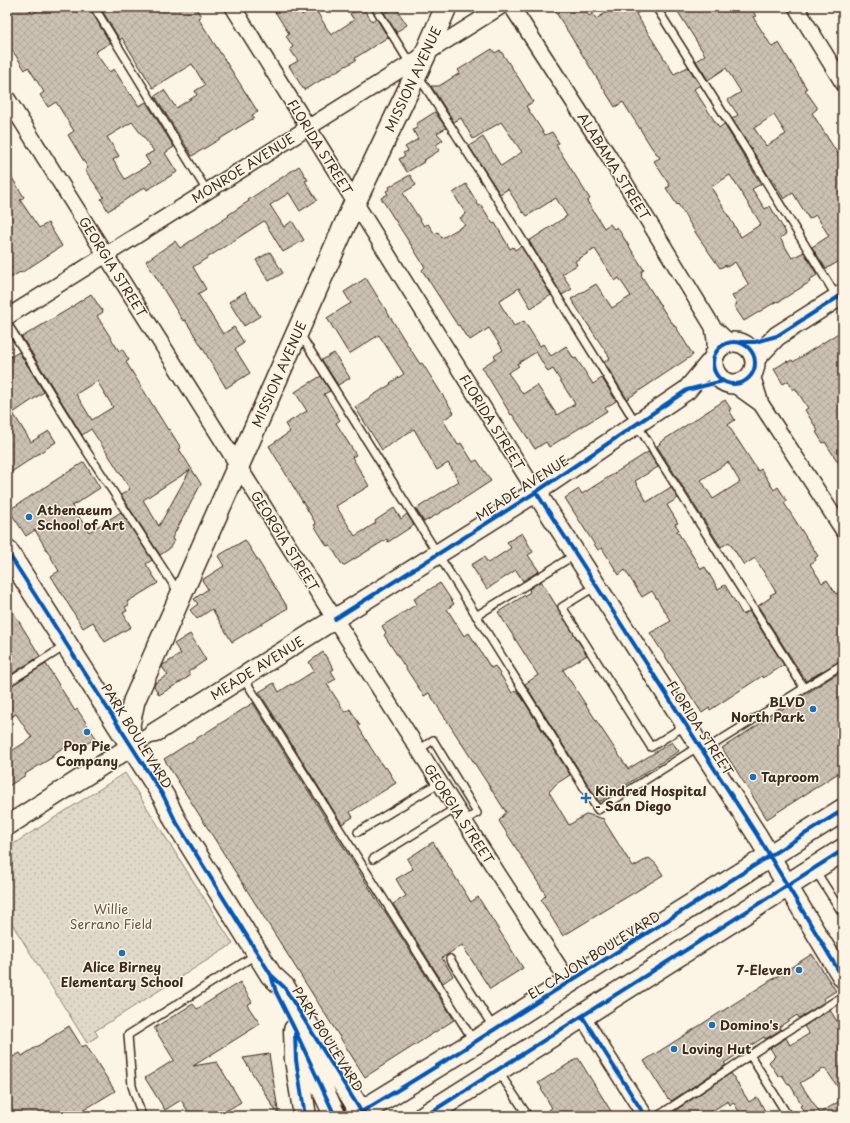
<svg xmlns="http://www.w3.org/2000/svg" width="850" height="1123" viewBox="0 0 850 1123" font-family="'Playpen Sans',sans-serif">
	<style>
		.park { fill: url(#park-dots); stroke: #8e8173 }
		.building { fill: url(#building-cross-hatch); stroke: #3b2a1e; fill-rule: evenodd }
		.lines { fill: none; stroke-linecap: round; stroke-linejoin: round }
		.service-casing { stroke: #3b2a1e; stroke-width: 10 }
		.minor-casing { stroke: #3b2a1e; stroke-width: 18 }
		.tertiary-casing { stroke: #3b2a1e; stroke-width: 22 }
		.secondary-casing { stroke: #3b2a1e; stroke-width: 24 }
		.primary-casing { stroke: #3b2a1e; stroke-width: 25 }
		.service { stroke: #fcf5e5; stroke-width: 7 }
		.minor { stroke: #fcf5e5; stroke-width: 15 }
		.tertiary { stroke: #fcf5e5; stroke-width: 19 }
		.secondary { stroke: #fcf5e5; stroke-width: 21 }
		.primary { stroke: #fcf5e5; stroke-width: 22 }
		.cycleway-casing { stroke: #fcf5e5; stroke-width: 6 }
		.cycleway { stroke: #0057b8; stroke-width: 4 }
		.poi-dot { fill: #1f6fb2; stroke: #fcf5e5; stroke-width: 1.5 }
		.labels { text-anchor: middle; stroke-width: 3; stroke-linejoin: round; paint-order: stroke }
		.street-label { font-size: 13px; fill: #3b2a1e; stroke: #fcf5e5 }
		.poi-label { font-size: 13px; font-weight: bold; fill: #3b2a1e; stroke: #fcf5e5; text-anchor: start }
		.park-label { font-size: 13px; fill: #645648; stroke: #fcf5e5 }
	</style>
	<defs>
		<pattern id="park-dots" width="8" height="8" patternUnits="userSpaceOnUse"><rect width="8" height="8" fill="#e0d8c8"/><path d="M2 2h.1M6 6h.1" fill="none" stroke="#c1baab" stroke-width="1.8" stroke-linecap="round"/></pattern>
		<pattern id="building-cross-hatch" width="8" height="8" patternUnits="userSpaceOnUse"><rect width="8" height="8" fill="#ccc2b3"/><path d="M0 0l8 8M0 8l8-8" fill="none" stroke="#b0a79a"/></pattern>
	</defs>
	<rect width="100%" height="100%" fill="#fcf5e5"/>
	<filter id="ink" filterUnits="userSpaceOnUse"><feTurbulence type="fractalNoise" baseFrequency=".025" numOctaves="2"/><feDisplacementMap in="SourceGraphic" scale="8" xChannelSelector="R" yChannelSelector="G"/><feConvolveMatrix kernelMatrix="1 2 1 2 8 2 1 2 1" color-interpolation-filters="sRGB"/></filter>
	<g filter="url(#ink)">
		<!-- park -->
		<path class="park" d="M 125,773 L 233,944 L 95,1031 L 98,1036 L 87,1043 L 7,916 L 7,848 Z"/>
		<!-- building -->
		<path class="building" d="M 7,7 L 28,7 L 32,14 L 42,7 L 89,7 L 110,43 L 95,52 L 109,72 L 114,69 L 130,95 L 131,94 L 139,106 L 146,102 L 174,147 L 165,153 L 177,172 L 147,190 L 145,187 L 108,211 L 101,199 L 104,197 L 85,170 L 88,168 L 68,135 L 74,131 L 56,102 L 48,107 L 40,95 L 44,92 L 28,67 L 25,70 L 7,42 ZM 132,122 L 154,151 L 145,156 L 150,164 L 125,179 L 113,160 L 119,156 L 107,137 Z
			M 100,7 L 195,7 L 201,16 L 198,18 L 258,112 L 252,115 L 254,118 L 192,156 L 155,96 L 164,90 L 176,108 L 197,95 L 195,91 L 205,85 L 192,64 L 153,88 L 122,38 L 120,40 Z
			M 272,7 L 297,7 L 302,15 L 314,7 L 331,35 L 354,20 L 350,14 L 362,7 L 372,21 L 376,18 L 388,37 L 355,58 L 356,60 L 304,90 L 289,66 L 298,61 L 290,49 L 293,47 L 286,36 L 289,35 L 288,32 Z
			M 394,7 L 395,7 L 407,25 L 396,32 L 384,13 Z
			M 561,7 L 583,7 L 589,16 L 593,13 L 596,19 L 615,7 L 647,7 L 636,14 L 674,74 L 688,67 L 700,85 L 694,89 L 719,128 L 724,124 L 761,184 L 752,189 L 765,209 L 770,206 L 785,231 L 786,234 L 780,238 L 792,258 L 804,252 L 817,275 L 809,280 L 810,282 L 778,302 L 777,301 L 744,321 L 734,306 L 737,304 L 732,296 L 749,285 L 735,262 L 727,267 L 726,265 L 720,268 L 697,235 L 678,204 L 677,205 L 666,188 L 670,186 L 654,161 L 660,158 L 652,148 L 623,102 L 615,107 L 555,11 ZM 730,175 L 761,224 L 741,237 L 711,187 Z
			M 675,7 L 750,7 L 756,16 L 753,17 L 772,47 L 779,43 L 807,89 L 805,90 L 817,107 L 817,109 L 812,113 L 843,162 L 843,259 L 826,269 L 812,247 L 829,236 L 816,215 L 809,219 L 793,193 L 784,199 L 771,178 L 770,178 L 732,119 L 738,115 L 728,100 L 741,92 L 726,68 L 708,80 L 696,61 L 705,55 ZM 774,115 L 786,134 L 766,146 L 754,128 Z
			M 492,49 L 495,53 L 500,50 L 520,80 L 533,102 L 526,106 L 545,135 L 552,132 L 559,143 L 556,145 L 590,199 L 587,201 L 604,228 L 610,224 L 614,229 L 617,227 L 644,270 L 641,272 L 642,274 L 641,275 L 671,322 L 672,322 L 675,327 L 676,327 L 693,355 L 627,399 L 604,362 L 610,358 L 571,299 L 596,284 L 612,308 L 631,296 L 619,278 L 615,281 L 595,249 L 575,261 L 577,265 L 562,274 L 572,289 L 562,295 L 529,241 L 567,216 L 556,198 L 527,216 L 524,212 L 523,213 L 508,189 L 500,194 L 469,146 L 483,137 L 501,166 L 522,152 L 501,122 L 473,139 L 461,118 L 454,122 L 431,86 L 439,86 L 460,73 L 458,70 Z
			M 435,112 L 446,128 L 437,133 L 443,140 L 436,145 L 440,150 L 423,161 L 424,162 L 407,172 L 399,159 L 405,156 L 403,153 L 408,151 L 405,147 L 418,139 L 413,130 L 418,127 L 416,124 Z
			M 299,166 L 308,180 L 305,181 L 317,200 L 300,211 L 289,193 L 270,205 L 284,227 L 292,221 L 304,240 L 283,252 L 264,221 L 193,267 L 206,289 L 198,294 L 223,334 L 234,327 L 244,343 L 235,349 L 250,373 L 226,388 L 199,342 L 185,320 L 183,321 L 146,261 L 175,241 L 180,248 L 229,216 L 228,215 L 249,201 L 248,200 Z
			M 7,170 L 24,197 L 20,200 L 39,228 L 48,223 L 62,246 L 21,273 L 20,272 L 7,280 Z
			M 410,175 L 416,185 L 403,193 L 424,226 L 428,224 L 435,234 L 438,232 L 442,238 L 465,225 L 460,218 L 466,214 L 453,193 L 466,184 L 479,206 L 481,205 L 493,224 L 495,223 L 510,249 L 513,247 L 515,250 L 521,246 L 551,295 L 531,308 L 519,288 L 499,301 L 499,302 L 514,326 L 524,321 L 540,346 L 543,344 L 551,356 L 566,346 L 574,359 L 576,358 L 593,384 L 602,378 L 616,401 L 605,408 L 607,411 L 549,447 L 546,442 L 535,449 L 512,414 L 511,415 L 482,367 L 496,358 L 494,356 L 503,350 L 489,328 L 470,340 L 468,337 L 467,338 L 459,325 L 458,326 L 422,270 L 425,267 L 381,198 L 388,194 L 386,191 L 390,189 L 389,187 ZM 536,352 L 548,372 L 553,369 L 575,404 L 557,415 L 537,385 L 523,394 L 508,373 L 519,366 L 517,364 Z
			M 270,252 L 283,273 L 269,281 L 256,260 Z
			M 366,278 L 407,344 L 420,364 L 422,363 L 454,413 L 443,420 L 458,445 L 461,443 L 473,462 L 477,460 L 491,481 L 448,509 L 448,508 L 424,522 L 416,509 L 459,481 L 448,463 L 437,470 L 414,429 L 382,450 L 355,407 L 391,384 L 390,383 L 404,374 L 379,335 L 349,354 L 327,318 L 351,303 L 344,292 Z
			M 245,292 L 260,316 L 244,326 L 229,302 Z
			M 91,294 L 103,312 L 97,316 L 119,351 L 122,349 L 129,360 L 126,362 L 168,430 L 169,429 L 181,448 L 179,449 L 201,484 L 172,538 L 174,541 L 169,549 L 160,555 L 121,495 L 130,489 L 113,462 L 91,429 L 82,435 L 22,337 L 74,306 L 74,305 ZM 97,381 L 113,407 L 92,420 L 76,394 ZM 190,470 L 159,526 L 143,500 Z
			M 843,330 L 843,470 L 825,442 L 823,443 L 816,432 L 818,431 L 805,410 L 808,408 L 795,388 L 793,390 L 788,381 L 783,384 L 774,369 L 787,361 L 788,362 L 792,360 L 793,362 Z
			M 19,352 L 44,392 L 13,413 L 31,442 L 49,431 L 56,442 L 7,475 L 7,359 Z
			M 334,353 L 350,378 L 338,385 L 322,360 Z
			M 321,376 L 330,391 L 324,394 L 340,420 L 336,423 L 356,455 L 352,457 L 369,486 L 336,506 L 355,536 L 376,523 L 375,521 L 394,508 L 401,519 L 407,514 L 414,525 L 388,542 L 387,539 L 343,566 L 330,545 L 327,546 L 314,525 L 316,524 L 269,446 L 290,432 L 285,424 L 307,411 L 295,392 Z
			M 725,400 L 731,409 L 729,410 L 735,420 L 728,425 L 758,471 L 761,469 L 774,490 L 778,487 L 787,501 L 784,503 L 818,556 L 815,558 L 816,560 L 810,564 L 822,583 L 827,580 L 836,594 L 843,590 L 843,659 L 806,681 L 758,606 L 771,597 L 770,595 L 776,592 L 755,558 L 744,565 L 729,542 L 721,547 L 657,446 L 660,444 L 659,443 ZM 728,462 L 740,482 L 713,499 L 701,480 Z
			M 648,452 L 658,467 L 635,481 L 647,502 L 671,487 L 678,498 L 667,505 L 678,523 L 675,524 L 679,530 L 677,531 L 701,569 L 705,567 L 718,589 L 725,585 L 743,615 L 749,611 L 784,665 L 763,678 L 762,676 L 710,710 L 709,708 L 702,713 L 650,633 L 671,621 L 652,591 L 642,597 L 625,570 L 619,575 L 602,548 L 598,550 L 565,498 L 579,489 L 582,494 Z
			M 84,462 L 100,488 L 72,506 L 89,532 L 121,512 L 152,560 L 146,564 L 158,583 L 127,602 L 129,605 L 125,607 L 127,611 L 123,613 L 131,627 L 105,642 L 93,622 L 83,628 L 51,576 L 59,571 L 35,530 L 26,536 L 9,510 Z
			M 522,533 L 533,552 L 528,555 L 539,571 L 523,581 L 516,570 L 487,589 L 471,565 L 484,557 L 488,563 L 511,548 L 507,542 Z
			M 245,540 L 288,608 L 232,642 L 212,609 L 197,619 L 190,610 L 198,604 L 194,599 L 208,589 L 202,580 L 224,566 L 218,556 Z
			M 541,581 L 587,655 L 563,670 L 628,769 L 672,742 L 679,751 L 599,802 L 525,684 L 538,675 L 498,612 L 530,592 L 529,589 Z
			M 440,583 L 454,604 L 447,609 L 464,636 L 469,633 L 491,668 L 495,666 L 512,693 L 517,690 L 570,775 L 556,784 L 549,792 L 569,825 L 587,814 L 604,819 L 604,821 L 633,867 L 649,858 L 656,864 L 663,875 L 563,936 L 541,900 L 546,895 L 499,821 L 506,812 L 429,693 L 424,696 L 384,635 L 386,633 L 382,626 L 417,604 L 414,599 Z
			M 7,602 L 40,656 L 7,677 Z
			M 190,634 L 206,660 L 188,672 L 190,676 L 159,695 L 154,686 L 155,683 L 168,675 L 162,667 L 163,665 L 181,654 L 174,644 Z
			M 323,652 L 334,669 L 331,671 L 336,679 L 327,684 L 345,712 L 350,709 L 360,725 L 358,726 L 371,748 L 384,768 L 386,767 L 396,783 L 350,812 L 353,817 L 342,824 L 259,692 L 274,683 L 279,692 L 291,684 L 292,685 L 314,671 L 309,662 Z
			M 46,664 L 75,711 L 77,709 L 96,738 L 75,751 L 70,743 L 52,755 L 53,757 L 25,774 L 26,775 L 7,787 L 7,754 L 32,738 L 16,714 L 7,720 L 7,688 Z
			M 843,670 L 843,770 L 767,819 L 722,748 Z
			M 253,703 L 377,900 L 383,910 L 384,910 L 454,1020 L 365,1077 L 164,759 Z
			M 433,842 L 471,902 L 478,897 L 523,968 L 490,989 L 462,945 L 442,958 L 453,976 L 443,983 L 393,904 L 406,896 L 396,879 L 413,869 L 407,859 Z
			M 812,954 L 836,991 L 823,999 L 825,1002 L 799,1018 L 797,1015 L 779,1027 L 781,1030 L 765,1039 L 764,1037 L 724,1063 L 726,1065 L 671,1101 L 669,1098 L 668,1099 L 644,1061 Z
			M 240,982 L 252,1002 L 247,1005 L 260,1024 L 193,1066 L 217,1062 L 241,1102 L 218,1116 L 191,1116 L 181,1100 L 165,1110 L 145,1078 L 174,1060 L 154,1028 L 193,1004 L 197,1009 Z
			M 830,1010 L 843,1031 L 843,1095 L 825,1068 L 800,1083 L 820,1113 L 843,1099 L 843,1116 L 807,1116 L 800,1106 L 802,1105 L 789,1083 L 788,1084 L 782,1075 L 779,1077 L 769,1062 L 775,1056 L 770,1048 L 786,1038 L 790,1045 L 809,1034 L 804,1026 Z
			M 69,1026 L 82,1047 L 86,1045 L 115,1091 L 74,1116 L 7,1116 L 7,1060 L 20,1053 L 22,1056 Z
			M 269,1054 L 279,1116 L 243,1058 Z
			M 578,1058 L 614,1116 L 539,1116 L 552,1108 L 541,1089 L 542,1088 L 538,1083 Z
			M 731,1073 L 749,1102 L 757,1097 L 768,1116 L 742,1116 L 733,1102 L 730,1105 L 728,1101 L 704,1116 L 680,1116 L 676,1110 Z"/>
		<g class="lines">
			<defs>
				<path id="service" d="M 94,7 L 207,191
					M 375,7 L 411,65
					M 656,7 L 759,170 L 843,307
					M 419,77 L 489,186 L 636,423 L 804,688
					M 7,323 L 82,444 L 179,593
					M 300,334 L 598,810 L 699,746
					M 596,586 L 562,607 L 651,747 L 686,725
					M 476,616 L 576,554
					M 243,677 L 473,1040
					M 7,683 L 65,646
					M 419,750 L 433,740 L 477,813 L 464,821
					M 703,751 L 843,664
					M 358,832 L 439,783
					M 373,859 L 456,808
					M 815,870 L 843,914
					M 450,959 L 493,1027
					M 750,1055 L 788,1116
					M 498,1071 L 528,1116
					M 137,1116 L 141,1113 L 132,1086 L 128,1035 L 257,954
					M 658,1116 L 750,1055 L 843,996"/>
				<path id="minor" d="M 233,7 L 536,492
					M 512,7 L 608,155 L 713,327 L 729,342
					M 796,7 L 843,83
					M 7,98 L 322,599 L 502,880 L 569,982
					M 7,317 L 500,7
					M 713,327 L 715,340 L 715,353
					M 752,375 L 761,404
					M 733,384 L 761,404 L 843,530
					M 132,746 L 154,733
					M 582,1016 L 645,1116"/>
				<path id="tertiary" d="M713 363a21 21 0 1 1 42 0a21 21 0 1 1-42 0Z
					M 755,359 L 777,336 L 843,294
					M 536,492 L 757,835 L 843,978
					M 154,733 L 536,492 L 687,390 L 713,359
					M 7,826 L 132,746"/>
				<path id="secondary" d="M 7,551 L 164,797 L 175,820 L 271,975 L 284,987 L 361,1112
					M 132,746 L 129,725 L 134,701 L 355,202 L 426,53 L 446,7
					M 295,1030 L 335,1116"/>
				<path id="primary" d="M 295,1030 L 296,1060 L 305,1116
					M 355,1116 L 474,1043 L 569,982 L 770,856 L 843,810
					M 425,1116 L 843,850"/>
			</defs>
			<!-- service casing -->
			<use href="#service" class="service-casing"/>
			<!-- minor casing -->
			<use href="#minor" class="minor-casing"/>
			<!-- tertiary casing -->
			<use href="#tertiary" class="tertiary-casing"/>
			<!-- secondary casing -->
			<use href="#secondary" class="secondary-casing"/>
			<!-- primary casing -->
			<use href="#primary" class="primary-casing"/>
			<!-- service -->
			<use href="#service" class="service"/>
			<!-- minor -->
			<use href="#minor" class="minor"/>
			<!-- tertiary -->
			<use href="#tertiary" class="tertiary"/>
			<!-- secondary -->
			<use href="#secondary" class="secondary"/>
			<!-- primary -->
			<use href="#primary" class="primary"/>
			<defs>
				<path id="cycleway" d="M713 363a21 21 0 1 1 42 0a21 21 0 1 1-42 0Z
					M 740,342 L 755,342 L 777,336 L 843,294
					M 536,492 L 757,835 L 843,978
					M 7,551 L 164,797 L 175,820 L 271,975 L 284,987 L 364,1116
					M 335,619 L 536,492 L 687,390 L 723,381
					M 271,975 L 276,992 L 295,1030 L 335,1116
					M 582,1016 L 645,1116
					M 295,1034 L 296,1060 L 305,1116
					M 361,1112 C 432,1071 500,1025 569,982 C 660,924 752,868 843,810
					M 425,1116 L 843,850"/>
			</defs>
			<!-- cycleway casing -->
			<use href="#cycleway" class="cycleway-casing"/>
			<!-- cycleway -->
			<use href="#cycleway" class="cycleway"/>
		</g>
	</g>
	<!-- markers -->
	<g class="poi-dot">
		<circle cx="29" cy="517" r="4"/>
		<circle cx="813" cy="709" r="4"/>
		<circle cx="87" cy="732" r="4"/>
		<circle cx="753" cy="777" r="4"/>
		<path d="M584 792h4v4h4v4h-4v4h-4v-4h-4v-4h4z"/>
		<circle cx="122" cy="953" r="4"/>
		<circle cx="799" cy="970" r="4"/>
		<circle cx="712" cy="1025" r="4"/>
		<circle cx="674" cy="1049" r="4"/>
	</g>
	<g class="labels">
		<!-- street labels -->
		<g class="street-label">
			<text transform="translate(413 79) rotate(-65)" y="5">MISSION AVENUE</text>
			<text transform="translate(320 147) rotate(58)" y="5">FLORIDA STREET</text>
			<text transform="translate(614 166) rotate(58)" y="5">ALABAMA STREET</text>
			<text transform="translate(243 168) rotate(-32)" y="5">MONROE AVENUE</text>
			<text transform="translate(113 267) rotate(58)" y="5">GEORGIA STREET</text>
			<text transform="translate(279 374) rotate(-66)" y="5">MISSION AVENUE</text>
			<text transform="translate(492 422) rotate(58)" y="5">FLORIDA STREET</text>
			<text transform="translate(522 488) rotate(-33)" y="5">MEADE AVENUE</text>
			<text transform="translate(285 541) rotate(58)" y="5">GEORGIA STREET</text>
			<text transform="translate(257 668) rotate(-32)" y="5">MEADE AVENUE</text>
			<text transform="translate(700 728) rotate(57)" y="5">FLORIDA STREET</text>
			<text transform="translate(137 736) rotate(58)" y="5">PARK BOULEVARD</text>
			<text transform="translate(459 814) rotate(57)" y="5">GEORGIA STREET</text>
			<text transform="translate(594 955) rotate(-32)" y="5">EL CAJON BOULEVARD</text>
			<text transform="translate(328 1039) rotate(58)" y="5">PARK BOULEVARD</text>
		</g>
		<!-- poi labels -->
		<g class="poi-label">
			<text x="37" y="515">Athenaeum<tspan x="37" dy="15">School of Art</tspan></text>
			<text x="805" y="707" text-anchor="end">BLVD<tspan x="805" dy="15">North Park</tspan></text>
			<text x="87" y="751" text-anchor="middle">Pop Pie<tspan x="87" dy="15">Company</tspan></text>
			<text x="761" y="782">Taproom</text>
			<text x="595" y="796">Kindred Hospital<tspan x="595" dy="15">- San Diego</tspan></text>
			<text x="122" y="972" text-anchor="middle">Alice Birney<tspan x="122" dy="15">Elementary School</tspan></text>
			<text x="791" y="975" text-anchor="end">7-Eleven</text>
			<text x="720" y="1030">Domino's</text>
			<text x="682" y="1054">Loving Hut</text>
		</g>
		<!-- park labels -->
		<g class="park-label">
			<text x="111" y="914">Willie<tspan x="111" dy="15">Serrano Field</tspan></text>
		</g>
	</g>
	<!-- margin -->
	<rect width="850" height="1123" fill="none" stroke="#fcf5e5" stroke-width="24"/>
	<rect x="12" y="12" width="826" height="1099" fill="none" stroke="#3b2a1e" stroke-width="1.5" filter="url(#ink)"/>
</svg>
